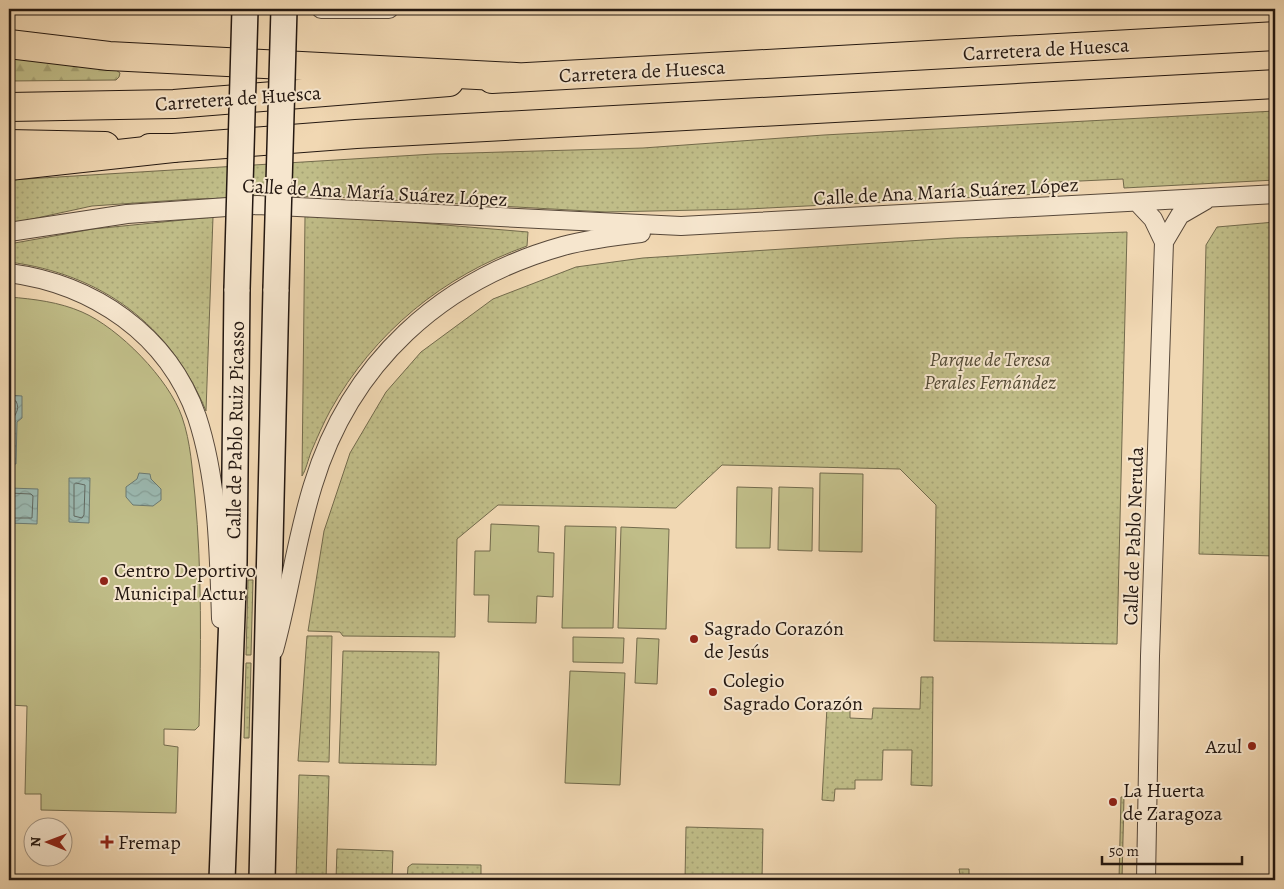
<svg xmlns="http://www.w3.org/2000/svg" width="1284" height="889" viewBox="0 0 1284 889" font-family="Alegreya,serif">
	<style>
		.green { fill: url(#green-dots); stroke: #726a4c }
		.forest { fill: url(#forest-firs); stroke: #726a4c }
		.pitch { fill: #c0bd88; stroke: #726a4c }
		.water { fill: url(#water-waves); stroke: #6b7971 }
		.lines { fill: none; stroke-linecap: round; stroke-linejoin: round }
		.shore { stroke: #606861; stroke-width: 1 }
		.minor-casing { stroke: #57483a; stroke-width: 20 }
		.secondary-casing { stroke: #241811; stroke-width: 28 }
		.trunk-casing { stroke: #241811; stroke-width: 30 }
		.motorway-casing { stroke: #241811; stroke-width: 30 }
		.minor { stroke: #f6e6ce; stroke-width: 18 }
		.secondary { stroke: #f6e6ce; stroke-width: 25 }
		.trunk { stroke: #f1d8b3; stroke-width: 28 }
		.motorway { stroke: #f1d8b3; stroke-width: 28 }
		.secondary-bridge-casing { stroke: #241811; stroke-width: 28; stroke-linecap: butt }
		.secondary-bridge { stroke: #f6e6ce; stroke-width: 25 }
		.poi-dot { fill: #8f2418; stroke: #f6e6ce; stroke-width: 2 }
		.labels { text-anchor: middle; stroke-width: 4; stroke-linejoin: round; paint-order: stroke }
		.street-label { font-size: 20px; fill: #241811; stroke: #f6e6ce }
		.park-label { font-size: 20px; font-style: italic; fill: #534a35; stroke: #f6e6ce }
		.poi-label { font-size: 20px; fill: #241811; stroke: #f6e6ce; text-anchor: start }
	</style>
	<defs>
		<pattern id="green-dots" width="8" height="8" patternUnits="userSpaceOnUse" patternTransform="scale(1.25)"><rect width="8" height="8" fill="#c0bd88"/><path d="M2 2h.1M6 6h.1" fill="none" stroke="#a5a274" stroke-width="1.8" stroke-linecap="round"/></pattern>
		<pattern id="forest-firs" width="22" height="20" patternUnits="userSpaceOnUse" patternTransform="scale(1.25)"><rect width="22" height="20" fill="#c0bd88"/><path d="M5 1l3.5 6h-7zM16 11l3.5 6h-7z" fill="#a5a274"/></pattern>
		<pattern id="water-waves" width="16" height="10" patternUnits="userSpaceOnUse" patternTransform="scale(1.25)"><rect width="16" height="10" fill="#9bb9b1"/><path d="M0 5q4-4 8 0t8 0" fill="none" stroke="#859e97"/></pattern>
	</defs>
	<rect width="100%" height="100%" fill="#f1d8b3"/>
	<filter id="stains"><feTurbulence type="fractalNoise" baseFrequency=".004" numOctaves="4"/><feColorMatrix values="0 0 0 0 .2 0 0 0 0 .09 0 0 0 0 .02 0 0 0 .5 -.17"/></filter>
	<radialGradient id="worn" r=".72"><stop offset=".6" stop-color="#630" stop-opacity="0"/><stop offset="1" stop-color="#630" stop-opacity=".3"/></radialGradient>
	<!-- green -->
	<path class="green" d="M 1275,111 L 1275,180 L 1124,188 L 1123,179 L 1059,182 L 1059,193 L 748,209 L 606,212 L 319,196 L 193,199 L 92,206 L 9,224 L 9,180 L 434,154 L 643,148 L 824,135 Z
		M 305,216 L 373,219 L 528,232 L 527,246 C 443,276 374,332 330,411 C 323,424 317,438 311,452 C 308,460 306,470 302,476 Z
		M 213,217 L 206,411 C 170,324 101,274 9,262 L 9,244 L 93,229 Z
		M 1275,222 L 1275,556 L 1199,554 L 1206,245 L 1217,227 Z
		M 1127,232 L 1117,644 L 934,641 L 936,505 L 900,469 L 722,465 L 676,508 L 498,505 L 457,539 L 455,637 L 343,636 L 340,632 L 308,631 L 324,531 L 350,453 L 386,392 L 421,352 L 493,299 L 576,267 L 643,258 L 955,238 Z
		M 248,580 L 253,580 L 251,655 L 246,655 Z
		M 307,636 L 332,636 L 329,762 L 298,761 Z
		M 343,651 L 439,652 L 436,765 L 339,763 Z
		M 246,663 L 251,663 L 249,738 L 244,738 Z
		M 921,677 L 933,677 L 932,786 L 911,785 L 912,750 L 883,750 L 882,780 L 855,780 L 855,789 L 835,789 L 834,801 L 822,800 L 827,707 L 850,708 L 850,718 L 872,719 L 873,708 L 920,709 Z
		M 299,775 L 329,776 L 326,880 L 296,880 Z
		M 1121,797 L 1124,797 L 1122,880 L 1119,880 Z
		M 686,827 L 763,829 L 762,880 L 685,880 Z
		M 337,849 L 393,851 L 392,880 L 336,880 Z
		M 412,864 L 481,865 L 481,875 L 468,875 L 468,880 L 407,880 L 408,867 Z
		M 959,869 L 969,869 L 969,878 L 993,880 L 961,880 Z"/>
	<!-- forest -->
	<path class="forest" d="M 9,57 L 116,70 L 120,73 L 119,77 L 116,80 L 9,81 Z"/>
	<!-- pitch -->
	<path class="pitch" d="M 9,297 C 34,299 59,302 82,312 C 119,328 169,379 182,417 C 191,443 192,469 195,496 C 202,572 201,649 199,726 L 195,730 L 164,729 L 164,745 L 178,747 L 176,813 L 41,810 L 41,794 L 25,794 L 27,706 L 9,705 Z
		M 820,473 L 863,474 L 862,552 L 819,551 Z
		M 737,487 L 772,488 L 770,548 L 736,548 Z
		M 779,487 L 813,488 L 812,551 L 778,550 Z
		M 491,524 L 539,526 L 538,552 L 554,553 L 553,597 L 537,596 L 536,623 L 488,622 L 489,595 L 474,595 L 475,551 L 490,551 Z
		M 565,526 L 616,527 L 613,628 L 562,628 Z
		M 621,527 L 669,529 L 666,629 L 618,628 Z
		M 573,637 L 624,638 L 623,663 L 573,662 Z
		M 637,638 L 659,639 L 657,684 L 635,683 Z
		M 570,671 L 625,673 L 620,785 L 565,783 Z"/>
	<!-- water -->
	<path class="water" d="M 9,395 L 22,396 L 22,418 L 17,422 L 16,464 L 9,464 Z
		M 139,473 L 150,474 L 151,479 L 161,489 L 161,500 L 153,506 L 133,505 L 126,497 L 126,487 L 137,479 Z
		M 69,478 L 90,478 L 89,523 L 69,522 Z
		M 9,488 L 38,489 L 37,524 L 9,523 Z"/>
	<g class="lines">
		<!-- shore -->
		<path class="shore" d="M 9,400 L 16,401 C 21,411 13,415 12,423 C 11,434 11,446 11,457 L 9,459
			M 76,483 L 85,485 L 84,515 L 82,518 L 74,516 L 74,485 Z
			M 9,493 L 31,494 L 33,496 L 32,518 L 9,518"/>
		<defs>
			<path id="minor" d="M 321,9 L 389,9
				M 1138,203 L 1153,219 L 1164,242 L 1150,656 L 1146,880
				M 9,232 L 127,214 L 257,205 L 681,226 L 1275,194
				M 1164,242 L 1180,215 L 1206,200
				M 9,273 C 93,284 168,334 197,417 C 218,481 219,553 221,619
				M 274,650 C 289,596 296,539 313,485 C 350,363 441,280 563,246 C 589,239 615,236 641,233"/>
			<path id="secondary" d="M 222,880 L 234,562 L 237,289
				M 262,880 L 276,289"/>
			<path id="trunk" d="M 492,79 L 1275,36
				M 9,107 L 174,104 L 449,82
				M 9,144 L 105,146
				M 150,148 L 173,148 L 356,134 L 1275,84"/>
			<path id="motorway" d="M 9,44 L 109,56 L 516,77
				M 9,166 L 173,148"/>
		</defs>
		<!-- minor casing -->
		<use href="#minor" class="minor-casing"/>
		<!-- secondary casing -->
		<use href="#secondary" class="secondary-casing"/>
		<!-- trunk casing -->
		<use href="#trunk" class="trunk-casing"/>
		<!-- motorway casing -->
		<use href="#motorway" class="motorway-casing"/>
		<!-- minor -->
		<use href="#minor" class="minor"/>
		<!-- secondary -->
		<use href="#secondary" class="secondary"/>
		<!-- trunk -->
		<use href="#trunk" class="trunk"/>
		<!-- motorway -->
		<use href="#motorway" class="motorway"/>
		<defs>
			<path id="secondary-bridge" d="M 237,289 L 245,9
				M 276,289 L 284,9"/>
		</defs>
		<!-- secondary-bridge casing -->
		<use href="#secondary-bridge" class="secondary-bridge-casing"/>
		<!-- secondary-bridge -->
		<use href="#secondary-bridge" class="secondary-bridge"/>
	</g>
	<!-- markers -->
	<g class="poi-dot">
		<circle cx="104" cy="581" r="5"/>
		<circle cx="694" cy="639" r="5"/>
		<circle cx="713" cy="692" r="5"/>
		<circle cx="1252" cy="746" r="5"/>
		<circle cx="1113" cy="802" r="5"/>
		<path d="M104.5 834.5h5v5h5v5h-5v5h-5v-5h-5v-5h5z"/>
	</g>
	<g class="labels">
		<!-- street labels -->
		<g class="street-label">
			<text transform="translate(1046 49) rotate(-3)" y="7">Carretera de Huesca</text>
			<text transform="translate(642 71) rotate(-3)" y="7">Carretera de Huesca</text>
			<text transform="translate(238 98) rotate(-4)" y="7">Carretera de Huesca</text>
			<text transform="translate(946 191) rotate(-3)" y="7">Calle de Ana María Suárez López</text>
			<text transform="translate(375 192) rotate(3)" y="7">Calle de Ana María Suárez López</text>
			<text transform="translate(235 430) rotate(-89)" y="7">Calle de Pablo Ruiz Picasso</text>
			<text transform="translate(1133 536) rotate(-88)" y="7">Calle de Pablo Neruda</text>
		</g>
		<!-- park labels -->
		<g class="park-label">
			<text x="990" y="366">Parque de Teresa<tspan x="990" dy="23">Perales Fernández</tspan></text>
		</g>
		<!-- poi labels -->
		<g class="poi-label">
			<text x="114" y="577">Centro Deportivo<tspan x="114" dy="23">Municipal Actur</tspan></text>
			<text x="704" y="635">Sagrado Corazón<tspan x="704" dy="23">de Jesús</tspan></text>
			<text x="723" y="687">Colegio<tspan x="723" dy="23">Sagrado Corazón</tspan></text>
			<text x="1242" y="753" text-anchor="end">Azul</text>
			<text x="1123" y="797">La Huerta<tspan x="1123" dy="23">de Zaragoza</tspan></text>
			<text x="118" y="849">Fremap</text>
		</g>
	</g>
	<!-- margin -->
	<rect width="1284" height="889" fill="none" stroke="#f1d8b3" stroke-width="30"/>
	<rect x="10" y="10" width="1264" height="869" fill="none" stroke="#241811" stroke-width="2.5"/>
	<rect x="15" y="15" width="1254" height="859" fill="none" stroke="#241811"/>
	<!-- north arrow -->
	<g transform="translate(48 842) rotate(271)"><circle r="24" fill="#f6e6ce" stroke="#a29482"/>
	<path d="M0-4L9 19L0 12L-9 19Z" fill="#8f2418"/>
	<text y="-8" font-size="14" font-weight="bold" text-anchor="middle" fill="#241811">N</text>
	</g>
	<!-- scale -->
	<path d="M1102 856v8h140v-8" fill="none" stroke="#241811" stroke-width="2.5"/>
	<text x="1109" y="856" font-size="15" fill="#241811" stroke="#f6e6ce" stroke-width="4" paint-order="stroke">50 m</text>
	<rect width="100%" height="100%" filter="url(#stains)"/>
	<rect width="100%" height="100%" fill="url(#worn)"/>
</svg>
